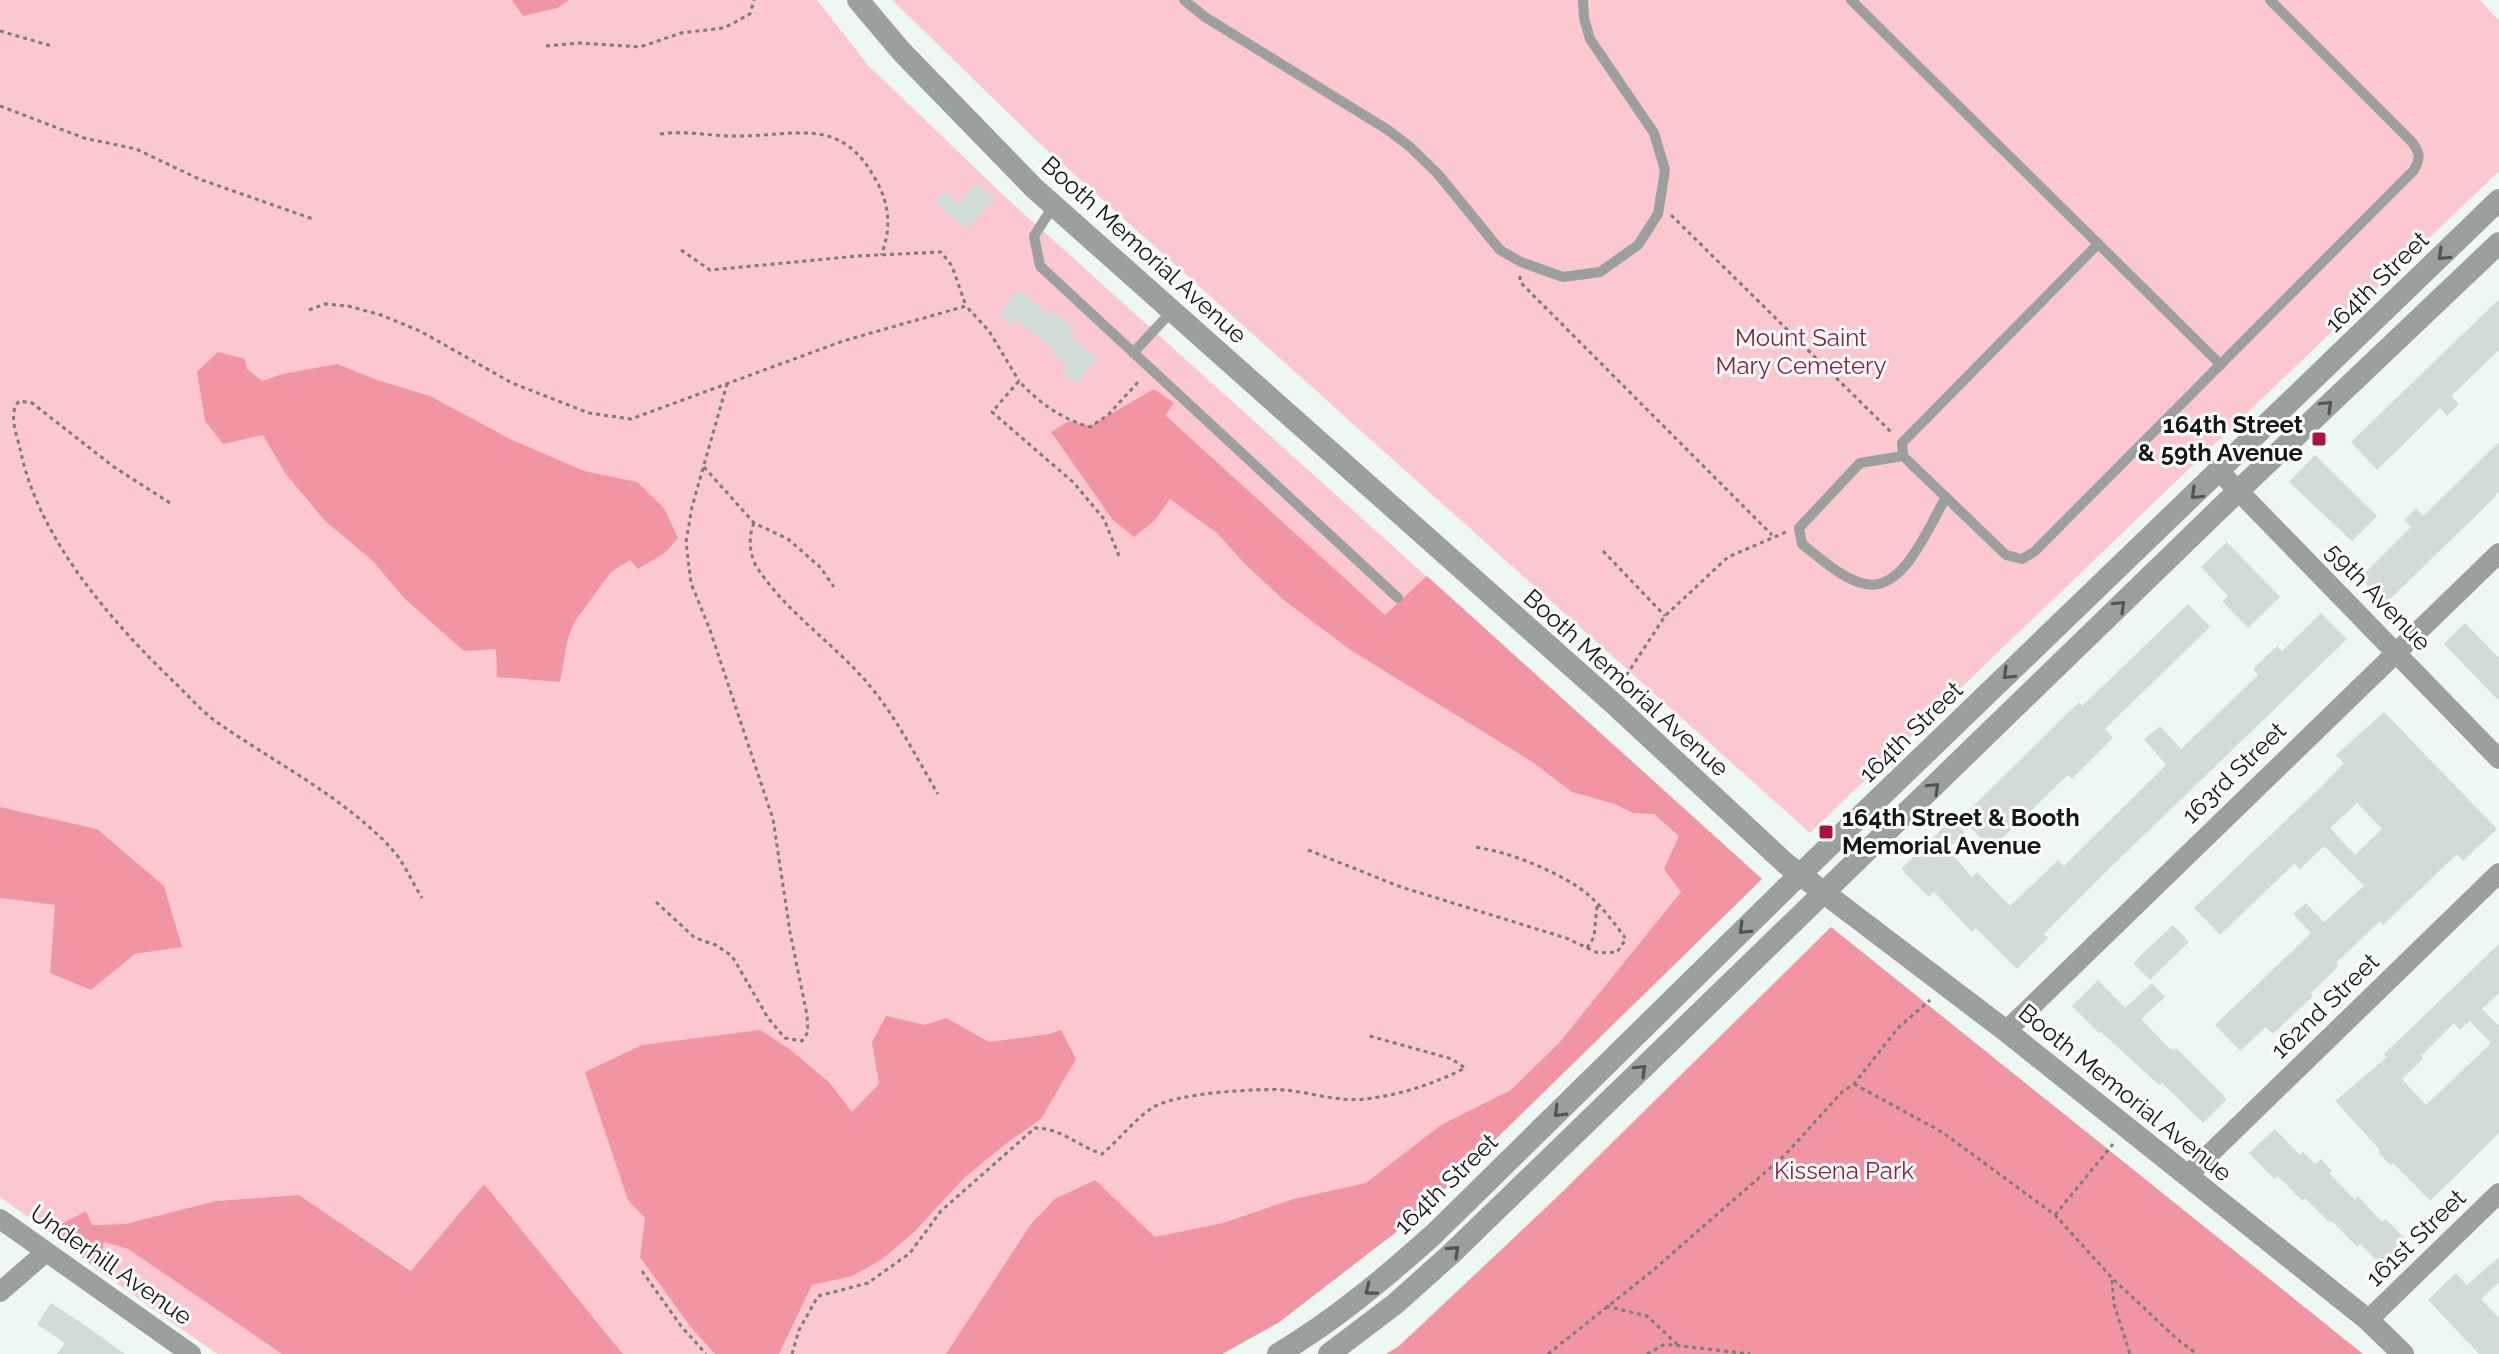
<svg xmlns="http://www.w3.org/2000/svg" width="2499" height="1354" viewBox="0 0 2499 1354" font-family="Raleway,sans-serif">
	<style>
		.green { fill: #fac8ce }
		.forest { fill: #f195a2 }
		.building { fill: #d2dcd7; fill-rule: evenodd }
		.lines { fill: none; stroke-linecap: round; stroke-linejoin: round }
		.path { stroke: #787e7b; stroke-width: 3; stroke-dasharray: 4 4; stroke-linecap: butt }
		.service { stroke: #9b9f9d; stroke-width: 10 }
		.minor { stroke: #9b9f9d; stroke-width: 20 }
		.tertiary { stroke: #9b9f9d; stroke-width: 22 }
		.oneway { stroke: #505452 }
		.poi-dot { fill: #a91344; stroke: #fff; stroke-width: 3 }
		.labels { text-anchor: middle; stroke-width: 6; stroke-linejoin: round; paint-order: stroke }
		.street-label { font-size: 24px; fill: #131715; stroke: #fff }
		.park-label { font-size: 24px; fill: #8a1f3b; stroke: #fff }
		.poi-label { font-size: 24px; font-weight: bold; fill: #131715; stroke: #fff; text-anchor: end }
	</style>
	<rect width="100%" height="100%" fill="#eef8f3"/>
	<!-- green -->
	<path class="green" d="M 0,0 L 817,0 L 868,65 L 1000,192 L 1762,879 L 1417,1216 L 1278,1323 L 1222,1354 L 623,1354 L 484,1184 L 412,1271 L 299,1195 L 216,1201 L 125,1224 L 91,1225 L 86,1211 L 48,1231 L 0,1197 L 0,898 L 56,905 L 50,972 L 91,990 L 135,954 L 181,947 L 97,829 L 0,807 Z
		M 892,0 L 2480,0 L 2499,21 L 2499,171 L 1810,833 L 1037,141 Z
		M 104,1242 L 128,1249 L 282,1354 L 217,1354 L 98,1270 Z"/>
	<!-- forest -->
	<path class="forest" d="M 512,0 L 569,0 L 557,8 L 523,16 Z
		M 218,352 L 245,359 L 247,369 L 262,381 L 283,374 L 337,364 L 377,380 L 430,396 L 510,439 L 584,471 L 637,482 L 664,508 L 678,538 L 666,552 L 638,569 L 630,560 L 611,572 L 575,621 L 568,638 L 560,682 L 497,677 L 496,649 L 464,651 L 404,598 L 372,560 L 325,521 L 285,473 L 263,435 L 223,444 L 205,421 L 197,372 Z
		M 1154,389 L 1174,403 L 1165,415 L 1385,615 L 1427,576 L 1762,879 L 1417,1216 L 1278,1323 L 1222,1354 L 946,1354 L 1031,1224 L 1055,1199 L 1095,1180 L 1155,1237 L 1223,1223 L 1294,1199 L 1366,1183 L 1441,1125 L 1511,1090 L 1559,1043 L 1681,892 L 1664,869 L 1679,836 L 1654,814 L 1633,813 L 1615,804 L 1572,792 L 1534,763 L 1352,651 L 1285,601 L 1246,565 L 1217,533 L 1170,499 L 1154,521 L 1134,537 L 1113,520 L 1051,432 L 1069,421 L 1090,426 Z
		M 0,807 L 97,829 L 164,886 L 182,947 L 135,954 L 91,990 L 50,973 L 55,905 L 0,898 Z
		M 1831,927 L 2363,1354 L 1386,1354 L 1399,1346 L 1556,1198 Z
		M 886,1016 L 925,1025 L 946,1018 L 989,1042 L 1049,1034 L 1061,1030 L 1076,1059 L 1041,1119 L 1008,1142 L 965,1177 L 914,1232 L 881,1260 L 852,1276 L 812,1285 L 779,1354 L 715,1354 L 690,1326 L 640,1257 L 645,1218 L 628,1200 L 585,1072 L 642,1045 L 760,1030 L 788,1048 L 829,1082 L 852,1112 L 879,1084 L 872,1042 Z
		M 484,1184 L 623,1354 L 282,1354 L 128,1249 L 104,1242 L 98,1270 L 48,1231 L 86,1211 L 92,1225 L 125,1224 L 216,1201 L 299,1195 L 411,1271 Z"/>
	<!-- building -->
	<path class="building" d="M 976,183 L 995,199 L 966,230 L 934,202 L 944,190 L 959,203 Z
		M 1019,289 L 1048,314 L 1052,310 L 1075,329 L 1069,335 L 1098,358 L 1076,384 L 1062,373 L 1067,366 L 1052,353 L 1054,350 L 1016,320 L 1011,325 L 998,314 Z
		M 2499,299 L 2499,350 L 2451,396 L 2459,404 L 2447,416 L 2440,408 L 2377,470 L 2351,442 Z
		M 2499,442 L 2499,491 L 2495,495 L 2496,496 L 2385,604 L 2360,578 L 2411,527 L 2404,520 L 2416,508 L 2423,516 Z
		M 2315,455 L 2377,516 L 2352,541 L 2289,482 Z
		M 2227,542 L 2280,597 L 2248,628 L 2222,601 L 2228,596 L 2201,567 Z
		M 2188,604 L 2210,627 L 2105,729 L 2113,738 L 2072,779 L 2068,775 L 1991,849 L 1961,818 L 2079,702 L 2082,706 Z
		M 2321,613 L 2347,639 L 2111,867 L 2044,934 L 2048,938 L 2017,969 L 1976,928 L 1972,932 L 1934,892 L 1929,897 L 1901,869 L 1952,819 L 1965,832 L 1948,849 L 1972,877 L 1977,872 L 2010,906 L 2058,860 L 2064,866 L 2166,765 L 2144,739 L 2160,726 L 2181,749 L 2258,675 L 2253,669 L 2277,646 L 2282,651 Z
		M 2465,623 L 2499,658 L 2499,701 L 2444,644 Z
		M 2384,712 L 2497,829 L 2463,861 L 2457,854 L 2383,925 L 2380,921 L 2336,963 L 2338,965 L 2334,971 L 2311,993 L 2313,996 L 2273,1034 L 2266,1027 L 2240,1051 L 2215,1025 L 2311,933 L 2293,914 L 2306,903 L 2324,922 L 2364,886 L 2324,846 L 2300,869 L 2294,864 L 2220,935 L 2194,908 L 2322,786 L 2344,763 L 2336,755 ZM 2357,803 L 2382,829 L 2355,855 L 2330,828 Z
		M 2173,925 L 2189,942 L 2150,980 L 2133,963 Z
		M 2499,944 L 2499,993 L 2482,1009 L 2499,1026 L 2499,1133 L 2430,1201 L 2393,1163 L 2390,1165 L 2378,1152 L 2380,1150 L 2335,1101 L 2387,1057 L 2384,1054 ZM 2470,1021 L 2491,1043 L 2426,1105 L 2402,1079 L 2423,1059 L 2421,1056 L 2454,1023 L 2460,1030 Z
		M 2098,980 L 2125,1008 L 2152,983 L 2165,997 L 2141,1019 L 2169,1048 L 2174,1050 L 2176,1048 L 2227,1099 L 2203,1123 L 2162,1083 L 2159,1085 L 2101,1032 L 2099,1033 L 2072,1006 Z
		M 2275,1129 L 2300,1155 L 2303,1152 L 2315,1164 L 2321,1159 L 2332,1171 L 2329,1173 L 2355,1200 L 2358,1196 L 2382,1222 L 2386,1219 L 2410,1244 L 2384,1268 L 2360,1244 L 2357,1247 L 2332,1221 L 2330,1223 L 2305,1198 L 2302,1201 L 2278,1176 L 2274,1179 L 2249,1153 Z
		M 2499,1257 L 2499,1282 L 2481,1299 L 2499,1318 L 2499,1354 L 2479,1354 L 2428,1300 L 2456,1273 L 2467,1285 Z
		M 51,1303 L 80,1322 L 125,1354 L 57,1354 L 65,1343 L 37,1324 Z"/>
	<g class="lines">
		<!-- path -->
		<path class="path" d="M 0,31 L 52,46
			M 546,46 L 579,43 L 640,47 L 681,33 L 724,28 L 750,14 L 754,0
			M 0,106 L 84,138 L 136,149 L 199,179 L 313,219
			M 660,134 C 684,130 709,136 733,136 C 797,137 842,113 878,184 C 890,207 891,231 881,255
			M 1671,215 L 1891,432
			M 681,250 L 710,270 L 858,256 L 941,252 L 952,266 L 966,306
			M 1520,276 L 1520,282 L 1772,535
			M 309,310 L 325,304 L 348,306 L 381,315 L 420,331 L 512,383 L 589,413 L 631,419 L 843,341 L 966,306 L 989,331 L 1019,381
			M 704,467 L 754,523 L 788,539 L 820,567 L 834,587
			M 170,503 L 114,467 L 32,403 L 19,401 C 7,414 18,437 21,453 C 40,540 111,621 174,682 C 188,695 202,712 218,723 C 274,762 343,797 390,847 C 403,860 412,882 422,898
			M 754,523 C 748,537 749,556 758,569 C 788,614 835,644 869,685 C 897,718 916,757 938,794
			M 1603,551 L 1665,616
			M 1119,556 L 1104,519 L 1074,483 L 992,412 L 1019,381 C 1039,403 1062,419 1090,427 L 1108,415 L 1140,380
			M 1622,682 L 1665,616 L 1728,557 L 1786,532
			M 1308,850 L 1401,887 L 1566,938 L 1598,953 L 1617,952 L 1626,939 C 1612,920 1595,897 1575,885 C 1546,867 1508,852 1475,847
			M 656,902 L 695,938 L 716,945 L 732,956 L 768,1018 L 785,1038 L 802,1041 L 808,1032 L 807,1015 L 790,932 L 773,819 L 710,630 L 691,583 L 686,542 L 692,507 L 727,384
			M 1587,948 L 1594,937 L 1597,906
			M 1854,1084 L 1942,1132 L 2055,1215 L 2112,1278 L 2177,1339 L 2197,1354
			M 2055,1215 L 2113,1144
			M 642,1271 L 681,1326 L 706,1354
			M 2112,1280 L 2114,1304 L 2130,1354
			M 1606,1306 L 1647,1316 L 1677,1344
			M 792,1354 L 799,1330 L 818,1296 L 868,1283 L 910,1253 L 941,1211 L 1035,1128 C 1061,1128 1078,1146 1102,1154 C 1119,1140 1134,1120 1152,1108 C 1174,1093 1258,1088 1286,1090 C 1311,1093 1340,1102 1365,1099 C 1400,1095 1434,1084 1465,1068 L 1452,1059 L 1366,1035
			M 1548,1354 L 1651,1272 L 1784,1156 L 1842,1092 L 1854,1084 L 1898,1028 L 1930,1000
			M 1647,1354 L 1665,1344 L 1750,1354"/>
		<!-- service -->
		<path class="service" d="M 1184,0 L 1205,17 L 1388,130 L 1409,146 L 1438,174 L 1500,250 L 1521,262 L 1563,277 L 1600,272 L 1638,245 L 1658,214 L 1665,170 L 1654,133 L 1590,39 L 1584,18 L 1583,0
			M 1851,0 L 2221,365
			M 1054,205 L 1034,236 L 1040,266 L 1398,598
			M 2098,244 L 1902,443 L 1903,456 L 2006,555 L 2022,559 L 2034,552 L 2414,170 C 2421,158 2420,152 2411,141 L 2270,0
			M 1133,353 L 1172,311
			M 1903,456 L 1860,463 L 1799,528 L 1802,544 C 1820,558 1843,580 1866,584 C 1904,592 1930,524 1946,497"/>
		<!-- minor -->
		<path class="minor" d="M 2219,471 L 2499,759
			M 2006,1031 L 2499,553
			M 2187,1176 L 2499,873
			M 0,1219 L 191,1354
			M 0,1292 L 46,1252
			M 2368,1320 L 2499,1193"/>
		<!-- tertiary -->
		<path class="tertiary" d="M 858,0 L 901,51 L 1034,188 L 1614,704 L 1785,863 L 2006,1031 L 2368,1320 L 2403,1354
			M 1278,1354 C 1335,1320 1385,1278 1434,1234 L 1787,887 L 2499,200
			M 1329,1354 L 1395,1304 L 1452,1253 L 2238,491 L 2499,243"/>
	</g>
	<!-- one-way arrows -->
	<defs><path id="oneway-chevron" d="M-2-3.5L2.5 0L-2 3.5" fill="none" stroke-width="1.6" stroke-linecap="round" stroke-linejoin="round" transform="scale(2)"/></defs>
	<g class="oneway">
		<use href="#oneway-chevron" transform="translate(2443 255) rotate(136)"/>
		<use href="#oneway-chevron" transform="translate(2327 406) rotate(-44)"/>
		<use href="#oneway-chevron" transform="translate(2196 494) rotate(136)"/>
		<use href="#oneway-chevron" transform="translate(2120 606) rotate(-44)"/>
		<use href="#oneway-chevron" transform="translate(2008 674) rotate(136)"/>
		<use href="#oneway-chevron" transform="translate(1934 788) rotate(-44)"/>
		<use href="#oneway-chevron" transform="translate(1744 929) rotate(135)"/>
		<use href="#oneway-chevron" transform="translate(1641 1070) rotate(-44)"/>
		<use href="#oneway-chevron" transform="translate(1559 1112) rotate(135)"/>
		<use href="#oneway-chevron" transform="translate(1454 1251) rotate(-43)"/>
		<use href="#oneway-chevron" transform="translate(1370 1290) rotate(142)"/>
	</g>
	<!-- markers -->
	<g class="poi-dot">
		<rect x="2311" y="431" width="16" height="16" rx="4"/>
		<rect x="1818" y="824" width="16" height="16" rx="4"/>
	</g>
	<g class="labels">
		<!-- street labels -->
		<g class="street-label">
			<text transform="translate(1144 250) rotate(42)" y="8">Booth Memorial Avenue</text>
			<text transform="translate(2377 282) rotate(-44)" y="8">164th Street</text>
			<text transform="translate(2378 597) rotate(46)" y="8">59th Avenue</text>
			<text transform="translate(1626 683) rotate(42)" y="8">Booth Memorial Avenue</text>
			<text transform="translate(1911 732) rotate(-44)" y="8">164th Street</text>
			<text transform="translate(2234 773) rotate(-44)" y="8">163rd Street</text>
			<text transform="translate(2325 1006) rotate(-44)" y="8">162nd Street</text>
			<text transform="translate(2125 1093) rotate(39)" y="8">Booth Memorial Avenue</text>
			<text transform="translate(1446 1184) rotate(-44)" y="8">164th Street</text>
			<text transform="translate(2416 1238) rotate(-44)" y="8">161st Street</text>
			<text transform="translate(111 1265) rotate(35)" y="8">Underhill Avenue</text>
		</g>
		<!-- park labels -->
		<g class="park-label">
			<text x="1801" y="346">Mount Saint<tspan x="1801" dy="28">Mary Cemetery</tspan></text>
			<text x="1844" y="1179">Kissena Park</text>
		</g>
		<!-- poi labels -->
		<g class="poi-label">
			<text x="2303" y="433">164th Street<tspan x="2303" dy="28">&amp; 59th Avenue</tspan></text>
			<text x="1842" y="826" text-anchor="start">164th Street &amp; Booth<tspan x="1842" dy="28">Memorial Avenue</tspan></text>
		</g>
	</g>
</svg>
